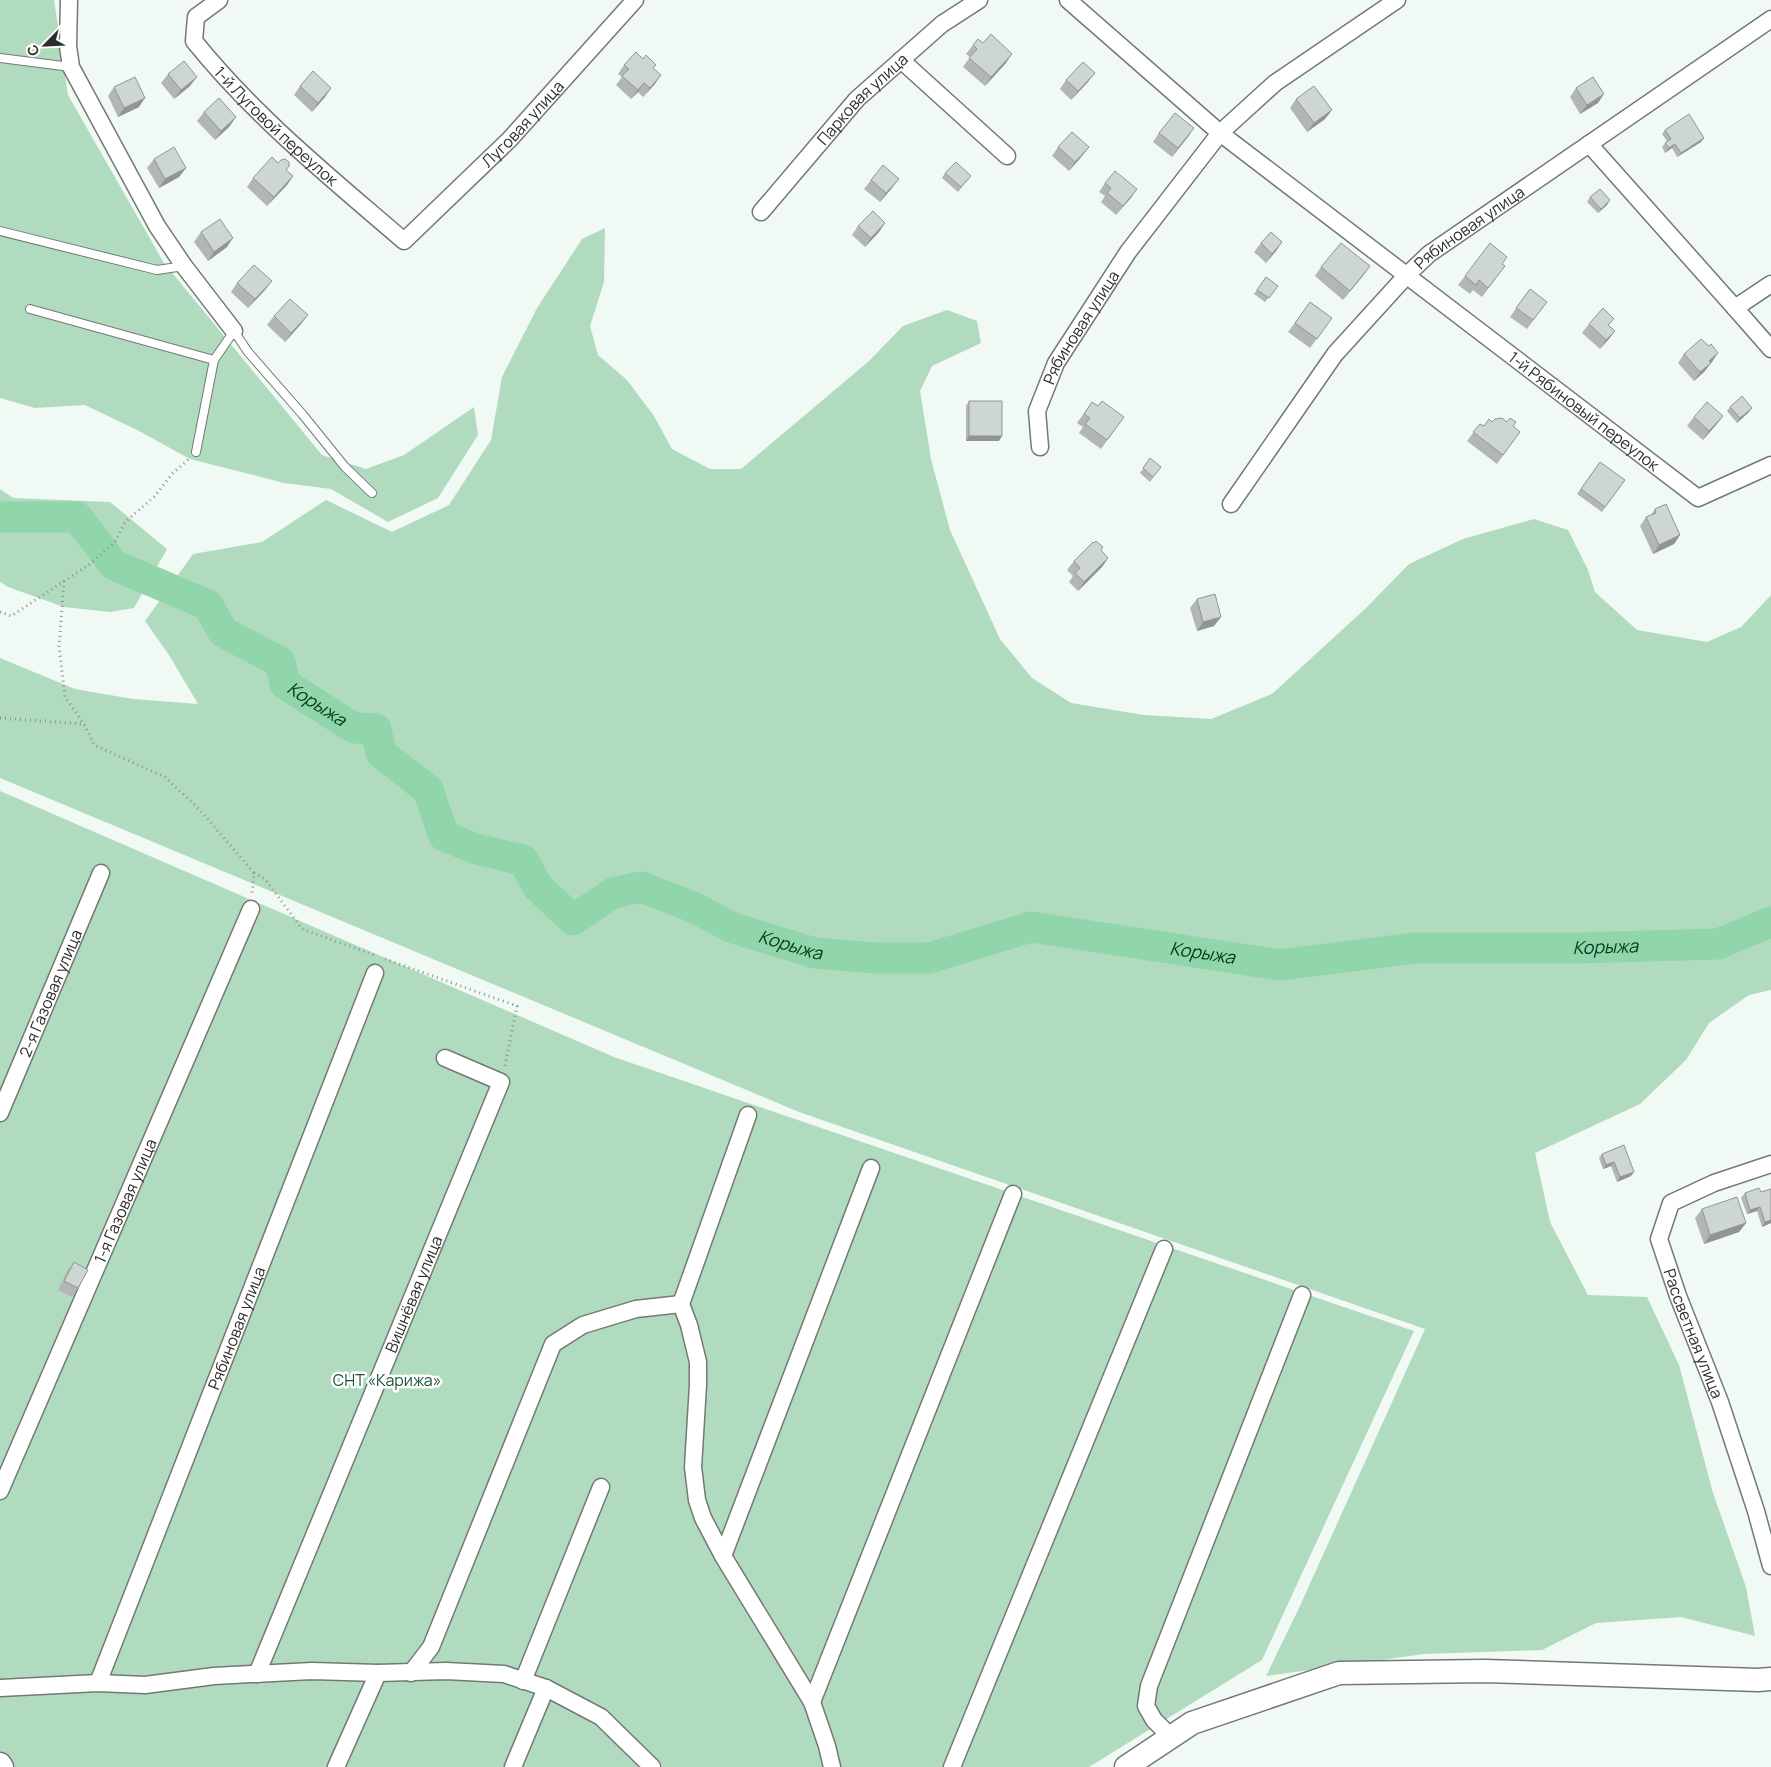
<svg xmlns="http://www.w3.org/2000/svg" width="1771" height="1767" viewBox="0 0 1771 1767" font-family="Manrope,sans-serif">
	<style>
		.green { fill: #b1dbbf }
		.lines { fill: none; stroke-linecap: round; stroke-linejoin: round }
		.river { stroke: #90d6aa; stroke-width: 31 }
		.lane-casing { stroke: #737975; stroke-width: 10 }
		.street-casing { stroke: #737975; stroke-width: 19 }
		.secondary-casing { stroke: #737975; stroke-width: 25 }
		.path { stroke: #8d928e; stroke-width: 3; stroke-dasharray: 1 4; stroke-linecap: butt }
		.lane { stroke: #fff; stroke-width: 8 }
		.street { stroke: #fff; stroke-width: 16 }
		.secondary { stroke: #fff; stroke-width: 22 }
		.wall { fill: #b1b8b4 }
		.shaded-wall { fill: #909692 }
		.building { fill: #ced6d1; stroke: #909692 }
		.labels { text-anchor: middle; stroke-width: 5; stroke-linejoin: round; paint-order: stroke }
		.street-label { font-size: 16px; fill: #2c2e2c; stroke: #fff }
		.park-label { font-size: 16px; fill: #1c5134; stroke: #fff }
		.water-label { font-size: 18px; font-style: italic; fill: #00381d; stroke: #fff }
	</style>
	<rect width="100%" height="100%" fill="#f1f9f4"/>
	<!-- green -->
	<path class="green" d="M 0,0 L 54,0 L 68,95 L 164,263 L 322,455 L 366,469 L 404,455 L 474,407 L 478,435 L 438,498 L 388,522 L 331,489 L 284,483 L 190,459 L 139,431 L 85,405 L 35,408 L 0,398 Z
		M 605,228 L 604,282 L 590,326 L 598,355 L 627,380 L 654,416 L 672,449 L 710,469 L 741,469 L 869,361 L 903,326 L 947,310 L 977,321 L 981,343 L 932,366 L 920,391 L 931,459 L 950,530 L 1000,639 L 1032,678 L 1071,703 L 1144,715 L 1211,719 L 1272,694 L 1365,609 L 1409,564 L 1463,539 L 1534,519 L 1568,530 L 1588,570 L 1595,592 L 1637,630 L 1707,642 L 1741,627 L 1771,595 L 1771,990 L 1749,995 L 1709,1023 L 1686,1060 L 1640,1104 L 1535,1153 L 1550,1222 L 1588,1295 L 1647,1297 L 1679,1365 L 1713,1493 L 1746,1587 L 1755,1636 L 1681,1617 L 1596,1623 L 1542,1650 L 1424,1654 L 1266,1676 L 1299,1608 L 1425,1329 L 799,1112 L 0,778 L 0,658 L 75,689 L 133,699 L 198,704 L 169,655 L 145,621 L 193,554 L 262,542 L 326,500 L 392,532 L 449,505 L 491,440 L 502,377 L 537,308 L 582,239 Z
		M 0,489 L 13,498 L 110,502 L 167,549 L 134,608 L 110,612 L 64,607 L 8,587 L 0,582 Z
		M 0,791 L 614,1057 L 1414,1331 L 1262,1660 L 1089,1767 L 9,1767 L 0,1756 Z"/>
	<g class="lines">
		<!-- river -->
		<path class="river" id="s1" d="M 0,517 L 77,517 L 114,565 L 208,605 L 223,632 L 280,662 L 285,684 L 354,728 L 376,729 L 381,753 L 428,790 L 444,836 L 476,849 L 523,860 L 538,887 L 573,920 L 613,893 L 641,887 L 693,907 L 733,928 L 815,953 L 875,958 L 929,958 L 1031,927 L 1280,965 L 1415,948 L 1579,948 L 1718,944 L 1771,922"/>
		<defs>
			<path id="lane" d="M 0,58 L 71,67
				M 0,231 L 157,270 L 184,266
				M 30,309 L 214,360 L 234,331 L 248,352 L 303,415 L 345,467 L 372,493
				M 196,452 L 214,360"/>
			<g id="street">
				<path d="M 69,0 L 68,46 L 71,67 L 157,226 L 184,266 L 234,331"/>
				<path id="s2" d="M 219,0 L 196,17 L 194,41 C 255,117 331,178 404,241 L 510,139 L 635,0"/>
				<path id="s3" d="M 1068,0 L 1220,133 L 1698,498 L 1771,465"/>
				<path d="M 901,60 L 1007,156"/>
				<path d="M 1589,144 L 1735,308"/>
				<path id="s4" d="M 761,212 L 857,99 L 942,24 L 979,0"/>
				<path d="M 1771,284 L 1735,308 L 1771,349"/>
				<path id="s5" d="M 1040,447 L 1037,411 L 1056,363 L 1128,252 L 1220,133 L 1275,83 L 1397,0"/>
				<path id="s6" d="M 1231,504 L 1335,354 L 1406,276 L 1429,254 L 1771,19"/>
				<path id="s7" d="M 0,1113 L 101,873"/>
				<path d="M 748,1115 L 681,1304 L 689,1325 L 698,1362 L 698,1385 L 693,1467 L 697,1500 L 703,1518 L 723,1556 L 812,1702 L 827,1746 L 832,1767"/>
				<path id="s8" d="M 1771,1164 L 1714,1183 L 1671,1203 L 1659,1239 L 1678,1296 L 1720,1402 L 1756,1511 L 1771,1566"/>
				<path id="s9" d="M 0,1491 L 251,909"/>
				<path d="M 723,1556 L 871,1168"/>
				<path d="M 411,1673 L 431,1647 L 553,1344 L 583,1325 L 636,1309 L 681,1304"/>
				<path id="s10" d="M 257,1674 L 501,1082 L 445,1058"/>
				<path d="M 523,1681 L 601,1487"/>
				<path id="s11" d="M 98,1683 L 375,973"/>
				<path d="M 0,1688 L 98,1683 L 145,1685 L 214,1676 L 312,1671 L 378,1673 L 446,1671 L 504,1674 L 546,1688 L 601,1717 L 652,1767"/>
				<path d="M 812,1702 L 1013,1194"/>
				<path d="M 1171,1737 L 1154,1720 L 1146,1706 L 1149,1686 L 1302,1295"/>
				<path d="M 336,1767 L 378,1673"/>
				<path d="M 513,1767 L 546,1688"/>
				<path d="M 952,1767 L 1164,1249"/>
			</g>
			<path id="secondary" d="M 0,1764 L 2,1767
				M 1126,1767 L 1192,1723 L 1339,1673 L 1485,1671 L 1758,1680 L 1771,1679"/>
		</defs>
		<!-- lane casing -->
		<use href="#lane" class="lane-casing"/>
		<!-- street casing -->
		<use href="#street" class="street-casing"/>
		<!-- secondary casing -->
		<use href="#secondary" class="secondary-casing"/>
		<!-- path -->
		<path class="path" d="M 64,581 L 59,646 L 65,697 L 84,724
			M 0,612 L 11,616 L 90,564 L 115,542 L 125,522 L 154,497 L 173,473 L 189,459
			M 0,718 L 84,724 L 94,745 L 165,777 L 200,810 L 254,873 L 252,894
			M 254,873 L 265,879 L 302,929 L 377,956
			M 385,959 L 517,1006 L 505,1066"/>
		<!-- lane -->
		<use href="#lane" class="lane"/>
		<!-- street -->
		<use href="#street" class="street"/>
		<!-- secondary -->
		<use href="#secondary" class="secondary"/>
	</g>
	<!-- wall -->
	<path class="wall" d="M 983,43 L 1006,63 L 985,86 L 963,67 L 970,57 L 966,54 L 973,45 Z
		M 643,59 L 653,68 L 655,84 L 643,97 L 638,92 L 631,99 L 616,85 L 622,77 L 618,74 L 624,65 Z
		M 168,74 L 190,86 L 174,99 L 161,83 Z
		M 1066,80 L 1088,82 L 1071,100 L 1060,89 Z
		M 300,86 L 331,88 L 325,97 L 312,112 L 294,95 Z
		M 114,87 L 139,107 L 118,117 L 108,96 Z
		M 1576,88 L 1598,103 L 1580,114 L 1570,97 Z
		M 1296,99 L 1332,110 L 1325,119 L 1307,132 L 1290,108 Z
		M 204,112 L 230,126 L 215,140 L 197,121 Z
		M 1194,128 L 1172,157 L 1153,142 L 1159,133 Z
		M 1665,130 L 1704,138 L 1701,142 L 1677,157 L 1672,148 L 1665,153 L 1662,147 L 1667,141 L 1662,134 Z
		M 1058,147 L 1089,147 L 1082,156 L 1069,171 L 1052,156 Z
		M 154,159 L 186,168 L 179,177 L 159,188 L 147,168 Z
		M 289,166 L 286,170 L 293,176 L 287,185 L 267,206 L 247,187 L 253,178 Z
		M 945,173 L 971,176 L 958,192 L 942,178 Z
		M 871,180 L 892,188 L 880,202 L 864,189 Z
		M 1105,183 L 1137,189 L 1116,215 L 1101,202 L 1105,196 L 1099,192 Z
		M 1590,197 L 1607,205 L 1598,213 L 1587,202 Z
		M 885,223 L 879,232 L 865,247 L 852,235 L 858,226 Z
		M 201,232 L 227,247 L 208,261 L 194,242 Z
		M 1282,242 L 1276,251 L 1266,263 L 1254,252 L 1261,243 Z
		M 1502,264 L 1505,266 L 1482,297 L 1473,290 L 1470,294 L 1458,285 L 1465,276 Z
		M 1370,266 L 1343,300 L 1315,276 L 1321,267 Z
		M 1266,277 L 1278,286 L 1265,302 L 1254,294 Z
		M 237,283 L 265,290 L 248,308 L 231,292 Z
		M 1530,289 L 1547,302 L 1527,329 L 1510,317 Z
		M 1310,302 L 1332,318 L 1310,348 L 1288,332 Z
		M 274,316 L 301,324 L 285,342 L 267,325 Z
		M 1589,324 L 1609,326 L 1615,331 L 1608,340 L 1600,349 L 1582,333 Z
		M 1709,346 L 1712,362 L 1704,372 L 1694,381 L 1678,363 L 1684,354 Z
		M 969,401 L 999,441 L 966,441 L 966,406 Z
		M 1092,402 L 1098,406 L 1124,417 L 1101,449 L 1079,433 L 1083,427 L 1077,423 Z
		M 1730,407 L 1749,412 L 1737,423 L 1727,411 Z
		M 1723,416 L 1716,425 L 1703,440 L 1687,426 L 1694,417 Z
		M 1492,422 L 1513,426 L 1520,432 L 1497,464 L 1467,441 L 1480,424 L 1484,426 Z
		M 1150,458 L 1158,471 L 1150,482 L 1140,473 Z
		M 1600,462 L 1625,480 L 1602,512 L 1577,494 Z
		M 1655,509 L 1680,535 L 1674,544 L 1653,554 L 1640,526 L 1646,517 L 1651,515 Z
		M 1101,550 L 1108,558 L 1102,567 L 1078,591 L 1069,582 L 1073,576 L 1067,570 L 1074,561 Z
		M 1197,599 L 1221,617 L 1214,626 L 1197,631 L 1190,608 Z
		M 1624,1145 L 1631,1176 L 1617,1182 L 1611,1166 L 1603,1169 L 1599,1158 L 1602,1154 Z
		M 1771,1189 L 1771,1223 L 1762,1227 L 1757,1211 L 1747,1214 L 1741,1198 L 1745,1193 L 1761,1192 Z
		M 1702,1209 L 1746,1223 L 1739,1232 L 1704,1244 L 1695,1218 Z
		M 74,1262 L 78,1288 L 72,1297 L 58,1290 L 67,1271 Z"/>
	<!-- shaded-wall -->
	<path class="shaded-wall" d="M 1012,54 L 1006,63 L 985,86 L 991,77 Z
		M 1095,73 L 1088,82 L 1071,100 L 1078,91 Z
		M 661,75 L 655,84 L 643,97 L 650,88 Z
		M 197,77 L 190,86 L 174,99 L 181,90 Z
		M 644,83 L 638,92 L 631,99 L 638,90 Z
		M 331,88 L 325,97 L 312,112 L 318,103 Z
		M 1604,94 L 1598,103 L 1580,114 L 1587,105 Z
		M 145,98 L 139,107 L 118,117 L 124,108 Z
		M 1332,110 L 1325,119 L 1307,132 L 1314,123 Z
		M 236,117 L 230,126 L 215,140 L 221,131 Z
		M 1194,128 L 1188,137 L 1172,157 L 1178,148 Z
		M 1704,138 L 1701,142 L 1677,157 L 1681,153 Z
		M 1675,144 L 1672,148 L 1665,153 L 1669,148 Z
		M 1089,147 L 1082,156 L 1069,171 L 1075,162 Z
		M 186,168 L 179,177 L 159,188 L 165,179 Z
		M 293,176 L 287,185 L 267,206 L 274,197 Z
		M 899,179 L 892,188 L 880,202 L 886,193 Z
		M 1137,189 L 1131,198 L 1116,215 L 1123,206 Z
		M 1610,200 L 1607,205 L 1598,213 L 1601,209 Z
		M 885,223 L 879,232 L 865,247 L 871,238 Z
		M 233,238 L 227,247 L 208,261 L 214,252 Z
		M 1282,242 L 1276,251 L 1266,263 L 1272,254 Z
		M 1370,266 L 1363,276 L 1343,300 L 1350,291 Z
		M 272,281 L 265,290 L 248,308 L 255,299 Z
		M 308,315 L 301,324 L 285,342 L 291,333 Z
		M 1615,331 L 1608,340 L 1600,349 L 1606,340 Z
		M 1718,353 L 1712,362 L 1702,370 L 1709,361 Z
		M 1711,363 L 1704,372 L 1694,381 L 1700,372 Z
		M 1752,408 L 1749,412 L 1737,423 L 1740,418 Z
		M 1723,416 L 1716,425 L 1703,440 L 1709,431 Z
		M 969,436 L 1002,436 L 999,441 L 966,441 Z
		M 1680,535 L 1674,544 L 1653,554 L 1659,545 Z
		M 1108,558 L 1102,567 L 1078,591 L 1084,582 Z
		M 1221,617 L 1214,626 L 1197,631 L 1203,622 Z
		M 1614,1162 L 1611,1166 L 1603,1169 L 1606,1165 Z
		M 1634,1172 L 1631,1176 L 1617,1182 L 1620,1177 Z
		M 1760,1207 L 1757,1211 L 1747,1214 L 1750,1210 Z
		M 1771,1220 L 1771,1223 L 1762,1227 L 1765,1222 Z
		M 1746,1223 L 1739,1232 L 1704,1244 L 1710,1235 Z"/>
	<!-- building -->
	<path class="building" d="M 991,34 L 1012,54 L 991,77 L 969,58 L 977,49 L 973,45 L 978,39 L 983,43 Z
		M 636,52 L 643,59 L 646,55 L 656,65 L 653,68 L 661,75 L 650,88 L 644,83 L 638,90 L 622,76 L 629,69 L 624,65 Z
		M 184,61 L 197,77 L 181,90 L 168,74 Z
		M 1083,62 L 1095,73 L 1078,91 L 1066,80 Z
		M 313,71 L 331,88 L 318,103 L 300,86 Z
		M 135,77 L 145,98 L 124,108 L 114,87 Z
		M 1593,77 L 1604,94 L 1587,105 L 1576,88 Z
		M 1314,86 L 1332,110 L 1314,123 L 1296,99 Z
		M 219,98 L 236,117 L 221,131 L 204,112 Z
		M 1175,113 L 1194,128 L 1178,148 L 1159,133 Z
		M 1689,114 L 1704,138 L 1681,153 L 1675,144 L 1669,148 L 1665,143 L 1671,139 L 1665,130 Z
		M 1072,132 L 1089,147 L 1075,162 L 1058,147 Z
		M 174,147 L 186,168 L 165,179 L 154,159 Z
		M 272,157 L 278,163 L 281,160 L 285,159 L 289,162 L 289,166 L 286,170 L 293,176 L 274,197 L 253,178 Z
		M 956,162 L 971,176 L 961,187 L 945,173 Z
		M 883,165 L 899,179 L 886,193 L 871,180 Z
		M 1115,171 L 1137,189 L 1123,206 L 1107,193 L 1111,188 L 1105,183 Z
		M 1600,189 L 1610,200 L 1601,209 L 1590,197 Z
		M 873,211 L 885,223 L 871,238 L 858,226 Z
		M 220,219 L 233,238 L 214,252 L 201,232 Z
		M 1271,232 L 1282,242 L 1272,254 L 1261,243 Z
		M 1341,243 L 1370,266 L 1350,291 L 1321,267 Z
		M 1490,243 L 1507,257 L 1502,264 L 1505,266 L 1488,288 L 1479,280 L 1476,285 L 1465,276 Z
		M 254,265 L 272,281 L 255,299 L 237,283 Z
		M 1266,277 L 1278,286 L 1269,298 L 1257,290 Z
		M 1530,289 L 1547,302 L 1533,320 L 1516,308 Z
		M 290,299 L 308,315 L 291,333 L 274,316 Z
		M 1310,302 L 1332,318 L 1317,339 L 1295,323 Z
		M 1603,308 L 1614,319 L 1608,325 L 1615,331 L 1606,340 L 1589,324 Z
		M 1701,339 L 1709,346 L 1711,344 L 1718,353 L 1709,361 L 1711,363 L 1700,372 L 1684,354 Z
		M 1742,396 L 1752,408 L 1740,418 L 1730,407 Z
		M 969,401 L 1002,401 L 1002,436 L 969,436 Z
		M 1102,401 L 1124,417 L 1107,440 L 1085,424 L 1090,418 L 1084,414 L 1092,402 L 1098,406 Z
		M 1707,402 L 1723,416 L 1709,431 L 1694,417 Z
		M 1502,418 L 1507,422 L 1510,418 L 1516,422 L 1513,426 L 1520,432 L 1503,455 L 1473,432 L 1480,424 L 1484,426 L 1489,419 L 1492,422 L 1495,419 Z
		M 1150,458 L 1161,467 L 1153,477 L 1143,468 Z
		M 1600,462 L 1625,480 L 1605,507 L 1581,489 Z
		M 1666,504 L 1680,535 L 1659,545 L 1646,517 L 1656,513 L 1655,509 Z
		M 1096,541 L 1103,547 L 1101,550 L 1108,558 L 1084,582 L 1075,573 L 1080,568 L 1074,561 L 1093,542 L 1094,543 Z
		M 1215,594 L 1221,617 L 1203,622 L 1197,599 Z
		M 1624,1145 L 1634,1172 L 1620,1177 L 1614,1162 L 1606,1165 L 1602,1154 Z
		M 1759,1188 L 1761,1192 L 1771,1189 L 1771,1220 L 1765,1222 L 1760,1207 L 1750,1210 L 1745,1193 Z
		M 1737,1197 L 1746,1223 L 1710,1235 L 1702,1209 Z
		M 74,1262 L 88,1270 L 78,1288 L 64,1281 Z"/>
	<g class="labels">
		<!-- street labels -->
		<g class="street-label">
			<text dy="6" stroke="none"><textPath href="#s4" startOffset="152">Парковая улица</textPath></text>
			<text dy="6" stroke="none"><textPath href="#s2" startOffset="510">Луговая улица</textPath></text>
			<text dy="6" stroke="none"><textPath href="#s2" startOffset="171">1-й Луговой переулок</textPath></text>
			<text dy="6" stroke="none"><textPath href="#s6" startOffset="368">Рябиновая улица</textPath></text>
			<text dy="6" stroke="none"><textPath href="#s5" startOffset="131">Рябиновая улица</textPath></text>
			<text dy="6" stroke="none"><textPath href="#s3" startOffset="660">1-й Рябиновый переулок</textPath></text>
			<text dy="6" stroke="none"><textPath href="#s7" startOffset="130">2-я Газовая улица</textPath></text>
			<text dy="6" stroke="none"><textPath href="#s9" startOffset="316">1-я Газовая улица</textPath></text>
			<text dy="6" stroke="none"><textPath href="#s10" startOffset="411">Вишнёвая улица</textPath></text>
			<text dy="6" stroke="none"><textPath href="#s11" startOffset="381">Рябиновая улица</textPath></text>
			<text dy="6" stroke="none"><textPath href="#s8" startOffset="246">Рассветная улица</textPath></text>
		</g>
		<!-- park labels -->
		<g class="park-label">
			<text x="387" y="1386">СНТ «Карижа»</text>
		</g>
		<!-- water labels -->
		<g class="water-label">
			<text dy="6" stroke="none"><textPath href="#s1" startOffset="395">Корыжа</textPath></text>
			<text dy="6" stroke="none"><textPath href="#s1" startOffset="994">Корыжа</textPath></text>
			<text dy="6" stroke="none"><textPath href="#s1" startOffset="1819">Корыжа</textPath></text>
			<text dy="6" stroke="none"><textPath href="#s1" startOffset="1414">Корыжа</textPath></text>
		</g>
	</g>
	<!-- north arrow -->
	<g transform="translate(45 45) rotate(246)" stroke="#ffffff" stroke-width="4" paint-order="stroke">
	<path d="M0-4L9 19L0 12L-9 19Z" fill="#2c2e2c"/>
	<text y="-8" font-size="14" font-weight="bold" text-anchor="middle" fill="#2c2e2c">С</text>
	</g>
</svg>
